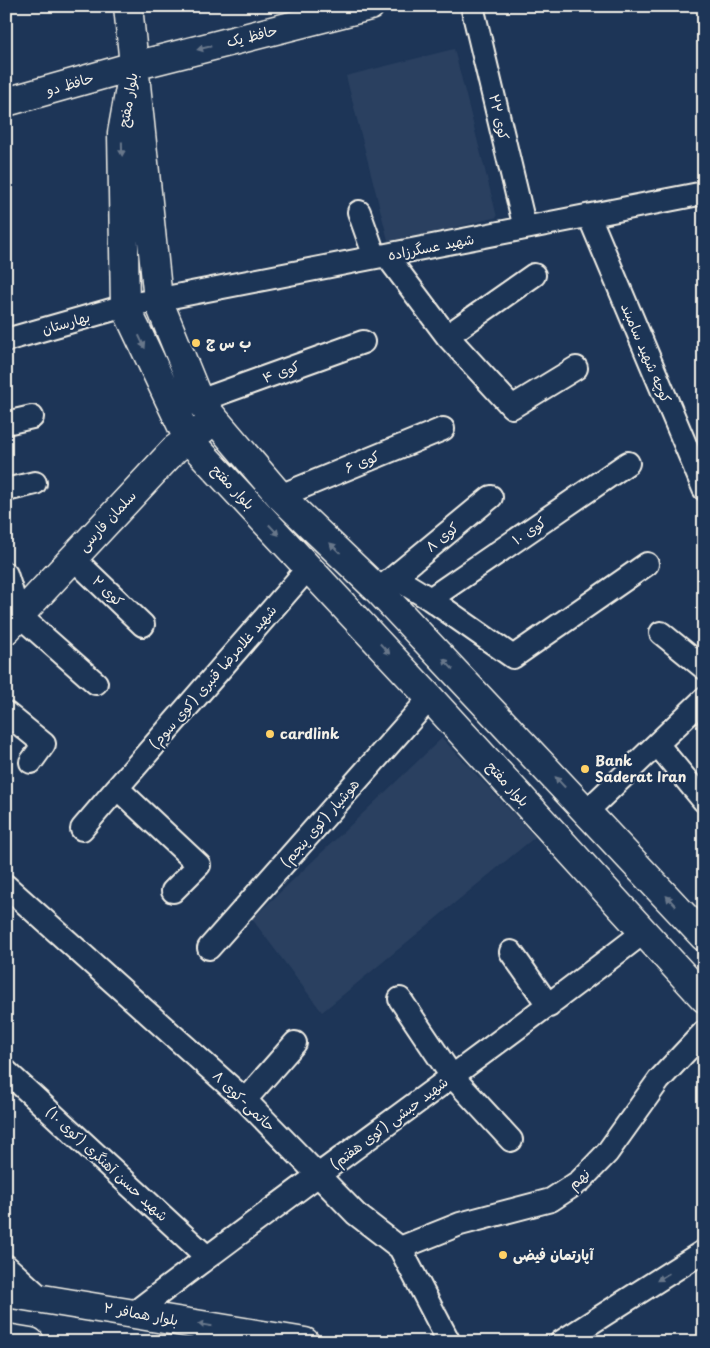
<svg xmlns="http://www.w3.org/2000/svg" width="710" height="1348" viewBox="0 0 710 1348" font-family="'Playpen Sans','Playpen Sans Arabic',sans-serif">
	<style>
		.built { fill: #2a4060 }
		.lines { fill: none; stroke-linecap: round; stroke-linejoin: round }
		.minor-casing { stroke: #f4f1e8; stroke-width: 26 }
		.tertiary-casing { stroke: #f4f1e8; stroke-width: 31 }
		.primary-casing { stroke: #f4f1e8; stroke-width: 31 }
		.minor { stroke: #1d3557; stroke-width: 22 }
		.tertiary { stroke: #1d3557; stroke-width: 28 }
		.primary { stroke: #1d3557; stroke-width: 28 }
		.oneway { fill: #68778a }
		.poi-dot { fill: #ffd166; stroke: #1d3557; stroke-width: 2 }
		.labels { text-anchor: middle; stroke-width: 4; stroke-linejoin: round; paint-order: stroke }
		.street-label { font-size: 14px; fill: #f4f1e8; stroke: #1d3557 }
		.poi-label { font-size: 14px; font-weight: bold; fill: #f4f1e8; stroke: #1d3557; text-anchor: start }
	</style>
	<rect width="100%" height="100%" fill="#1d3557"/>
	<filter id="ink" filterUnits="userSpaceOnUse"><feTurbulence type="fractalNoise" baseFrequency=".02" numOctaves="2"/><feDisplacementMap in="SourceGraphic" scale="10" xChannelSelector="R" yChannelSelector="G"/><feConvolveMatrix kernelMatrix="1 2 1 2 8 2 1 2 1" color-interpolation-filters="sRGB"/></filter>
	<g filter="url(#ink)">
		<!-- built -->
		<path class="built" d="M 454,49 L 497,217 L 389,244 L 346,76 Z
			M 442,738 L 535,837 L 322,1012 L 252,919 Z"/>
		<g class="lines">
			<defs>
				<path id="minor" d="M 472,6 L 525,228
					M 359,212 L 375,257
					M 589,216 L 704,489
					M 386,255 L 447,336 L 512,407 L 576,368
					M 447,336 L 534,275
					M 6,340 L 125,306 L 704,193
					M 199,401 L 363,342
					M 6,423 L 32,417
					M 6,490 L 35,483
					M 280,496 L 443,429
					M 73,558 L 143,625
					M 6,574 L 19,615 L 96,683
					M 394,577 L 491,497
					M 378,590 L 394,577 L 430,599 L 513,657 L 647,564
					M 430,599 L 628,463
					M 661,633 L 704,668
					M 6,713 L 44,744 L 31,762
					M 657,744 L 704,801
					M 587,811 L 704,699
					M 82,829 L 117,788
					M 6,886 L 245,1100 L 356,1214 L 400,1248 L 449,1342
					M 173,891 L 199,865 L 117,788 L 309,567
					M 209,948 L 430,698
					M 511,952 L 549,1006
					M 400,999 L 451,1075 L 511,1140
					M 6,1071 L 207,1257
					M 245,1100 L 295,1043
					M 400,1248 L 460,1224 L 551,1200 L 580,1181 L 607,1153 L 659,1080 L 704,1032
					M 6,1266 L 40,1297
					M 134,1313 C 302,1184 476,1062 644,932
					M 561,1342 L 704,1251"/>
				<path id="tertiary" d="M 128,6 L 158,300 L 199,401 L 280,496 L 378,590 L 704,937
					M 134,66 L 122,133 L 125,306 L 188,439 L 430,698 L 704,998
					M 6,102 L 134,66 L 370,6
					M 6,630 L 175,449 L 203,429"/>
				<path id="primary" d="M 6,1293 L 305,1342
					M 6,1338 L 30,1342"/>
			</defs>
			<!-- minor casing -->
			<use href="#minor" class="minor-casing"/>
			<!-- tertiary casing -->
			<use href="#tertiary" class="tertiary-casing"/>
			<!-- primary casing -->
			<use href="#primary" class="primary-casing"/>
			<!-- minor -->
			<use href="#minor" class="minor"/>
			<!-- tertiary -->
			<use href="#tertiary" class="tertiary"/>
			<!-- primary -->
			<use href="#primary" class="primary"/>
		</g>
		<!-- one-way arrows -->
		<defs><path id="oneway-solid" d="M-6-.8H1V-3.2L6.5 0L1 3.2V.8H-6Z" transform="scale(1.25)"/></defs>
		<g class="oneway">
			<use href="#oneway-solid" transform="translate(204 48) rotate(166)"/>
			<use href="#oneway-solid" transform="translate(122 149) rotate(89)"/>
			<use href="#oneway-solid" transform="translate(142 342) rotate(65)"/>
			<use href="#oneway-solid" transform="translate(274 530) rotate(47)"/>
			<use href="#oneway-solid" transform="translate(335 548) rotate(-136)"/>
			<use href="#oneway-solid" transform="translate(385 649) rotate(47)"/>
			<use href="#oneway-solid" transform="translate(448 664) rotate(-133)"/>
			<use href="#oneway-solid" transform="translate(560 782) rotate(-133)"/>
			<use href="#oneway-solid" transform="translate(671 901) rotate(-133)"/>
			<use href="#oneway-solid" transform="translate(663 1277) rotate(148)"/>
			<use href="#oneway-solid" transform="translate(205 1325) rotate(-170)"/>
		</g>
	</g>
	<!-- markers -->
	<g class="poi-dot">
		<circle cx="196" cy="343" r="5"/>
		<circle cx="270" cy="734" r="5"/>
		<circle cx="585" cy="769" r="5"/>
		<circle cx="503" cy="1255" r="5"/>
	</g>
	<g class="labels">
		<!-- street labels -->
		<g class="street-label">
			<text transform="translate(252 36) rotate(-14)" y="5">حافظ یک</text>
			<text transform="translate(70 84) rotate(-16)" y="5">حافظ دو</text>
			<text transform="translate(128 100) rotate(-80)" y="5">بلوار مفتح</text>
			<text transform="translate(499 117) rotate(77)" y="5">کوی ۲۲</text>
			<text transform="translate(431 247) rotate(-11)" y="5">شهید عسگرزاده</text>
			<text transform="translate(66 323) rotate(-16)" y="5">بهارستان</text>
			<text transform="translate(646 353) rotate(67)" y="5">کوچه شهید سامبند</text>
			<text transform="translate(281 372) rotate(-20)" y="5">کوی ۴</text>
			<text transform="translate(362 462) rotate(-22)" y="5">کوی ۶</text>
			<text transform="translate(233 487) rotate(47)" y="5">بلوار مفتح</text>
			<text transform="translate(107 521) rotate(-47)" y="5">سلمان فارسی</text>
			<text transform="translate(529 531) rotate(-34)" y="5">کوی ۱۰</text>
			<text transform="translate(442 537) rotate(-39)" y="5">کوی ۸</text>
			<text transform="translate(108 591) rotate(44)" y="5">کوی ۲</text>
			<text transform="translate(213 677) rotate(-49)" y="5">شهید غلامرضا قنبری (کوی سوم)</text>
			<text transform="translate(508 784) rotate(48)" y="5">بلوار مفتح</text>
			<text transform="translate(320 823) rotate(-49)" y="5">هوشیار (کوی پنجم)</text>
			<text transform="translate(244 1101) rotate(44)" y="5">حاتمی-کوی ۸</text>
			<text transform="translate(389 1123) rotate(-37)" y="5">شهید حبشی (کوی هفتم)</text>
			<text transform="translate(107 1164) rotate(43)" y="5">شهید حسن آهنگری (کوی ۱۰)</text>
			<text transform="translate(579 1179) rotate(-40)" y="5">نهم</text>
			<text transform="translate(141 1314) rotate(10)" y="5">بلوار همافر ۲</text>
		</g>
		<!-- poi labels -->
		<g class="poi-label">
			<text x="206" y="348">ب س ج</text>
			<text x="280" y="739">cardlink</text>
			<text x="595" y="766">Bank<tspan x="595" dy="16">Saderat Iran</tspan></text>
			<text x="513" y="1260">آپارتمان فیضی</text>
		</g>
	</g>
	<!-- margin -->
	<rect width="710" height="1348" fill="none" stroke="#1d3557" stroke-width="25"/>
	<rect x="12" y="12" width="685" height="1323" fill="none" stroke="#f4f1e8" stroke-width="2" filter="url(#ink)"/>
</svg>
